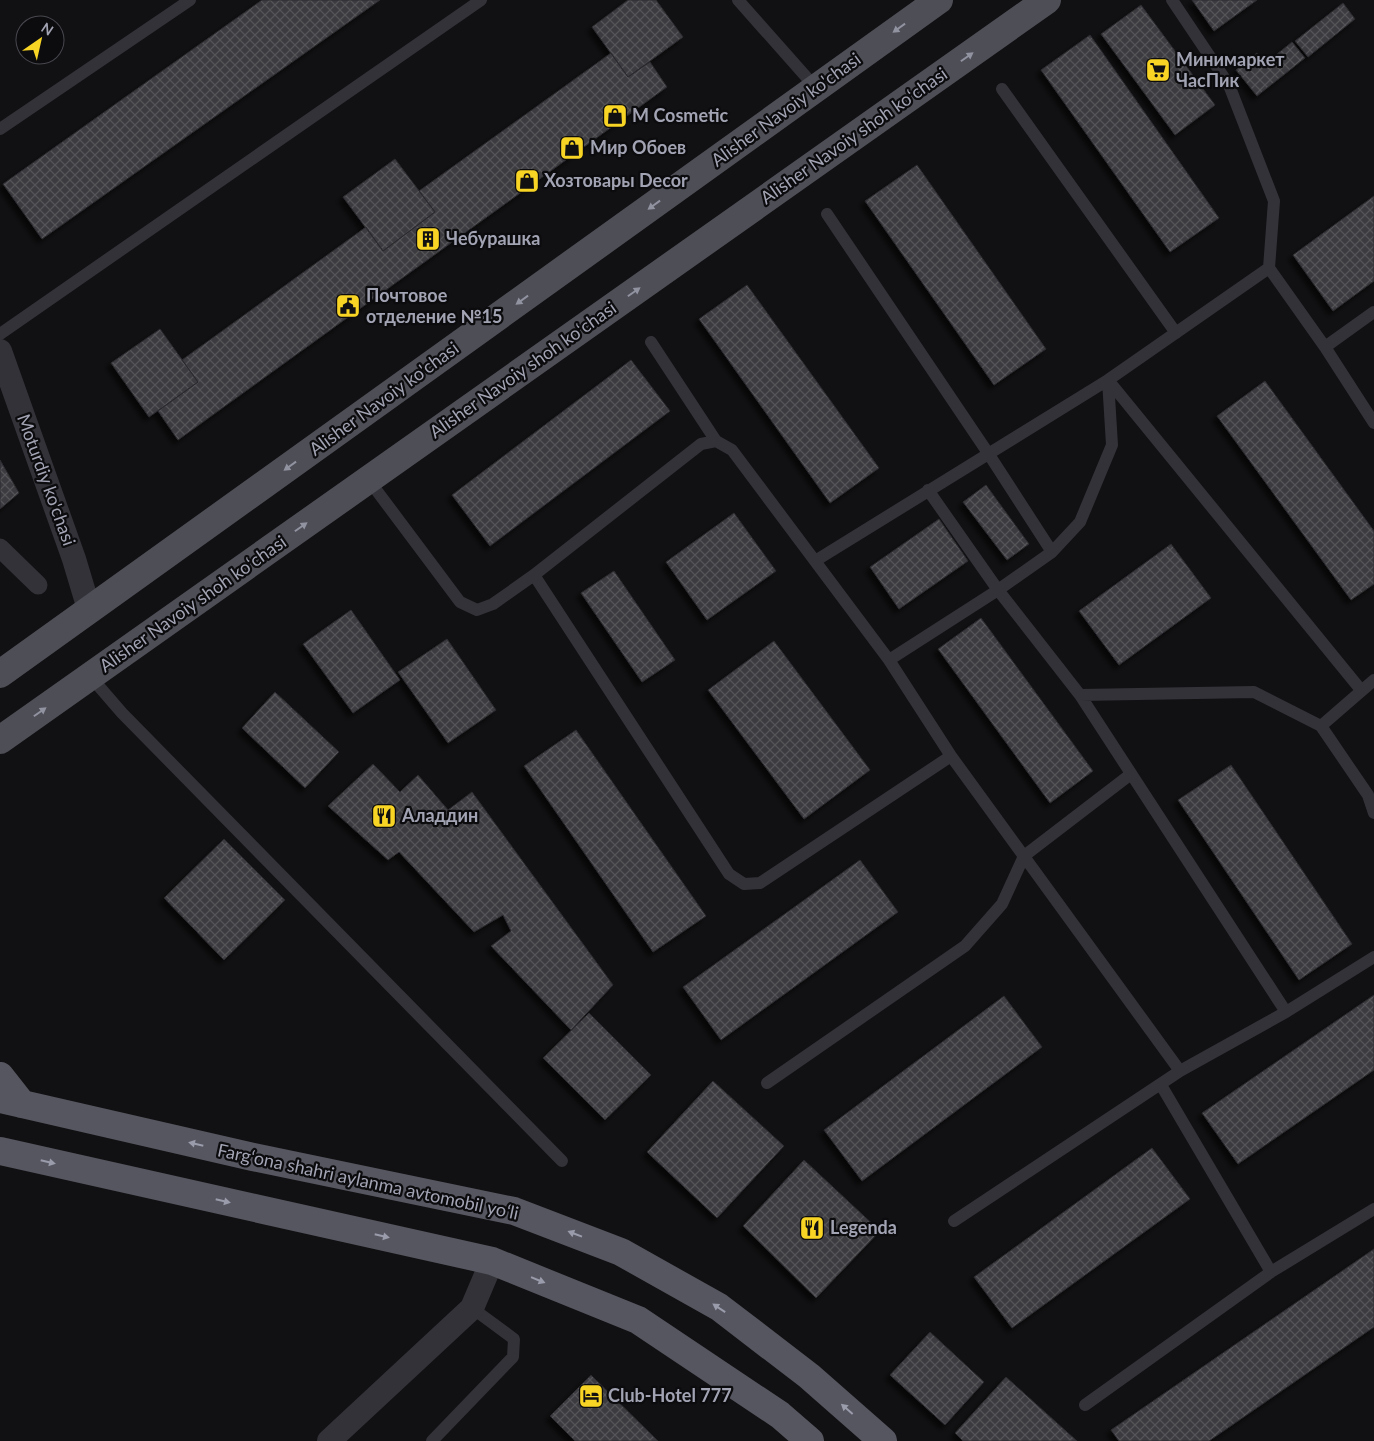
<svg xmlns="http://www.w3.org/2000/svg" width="1374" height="1441" viewBox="0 0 1374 1441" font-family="Lato,sans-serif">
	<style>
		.building { fill: url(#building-cross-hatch); stroke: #2c2b2f; filter: url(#shadow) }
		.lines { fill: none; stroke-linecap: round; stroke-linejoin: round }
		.service { stroke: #323238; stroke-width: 12 }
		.pedestrian { stroke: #323238; stroke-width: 19 }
		.minor { stroke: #323238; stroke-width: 24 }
		.primary { stroke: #4e4e57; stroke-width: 28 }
		.trunk { stroke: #565660; stroke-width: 28 }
		.oneway { fill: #9193a1 }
		.oneway2 { fill: #9a9cac }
		.labels { text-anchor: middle; stroke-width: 4.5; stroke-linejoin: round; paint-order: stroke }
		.poi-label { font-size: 18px; font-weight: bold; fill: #a2a4b4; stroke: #0c0c0e; text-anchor: start }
		.street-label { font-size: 18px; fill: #a2a4b4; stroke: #0c0c0e }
	</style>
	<defs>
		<pattern id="building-cross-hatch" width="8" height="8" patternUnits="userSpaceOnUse" patternTransform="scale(1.25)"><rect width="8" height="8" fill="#3b3b40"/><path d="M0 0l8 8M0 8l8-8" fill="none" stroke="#545459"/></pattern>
		<filter id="shadow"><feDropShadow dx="-4.5" dy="4.5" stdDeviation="2.5" flood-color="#0009"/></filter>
	</defs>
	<rect width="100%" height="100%" fill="#111113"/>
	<!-- building -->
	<path class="building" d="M 262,0 L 380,0 L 42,239 L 3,184 Z
		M 628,0 L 656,0 L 683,37 L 628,77 L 592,27 Z
		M 1192,0 L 1257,0 L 1214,31 Z
		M 1343,3 L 1355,19 L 1308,57 L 1295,41 Z
		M 1141,5 L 1215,105 L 1175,135 L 1101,34 Z
		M 1090,35 L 1219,218 L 1170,252 L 1041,70 Z
		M 1292,42 L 1305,58 L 1257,96 L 1236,70 L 1257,53 L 1266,63 Z
		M 611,53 L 628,77 L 650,62 L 667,87 L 178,440 L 158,411 L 198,382 L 182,360 L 366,227 L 383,251 L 435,212 L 419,191 Z
		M 395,159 L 435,212 L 383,251 L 343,197 Z
		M 917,165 L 1046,349 L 994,385 L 865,201 Z
		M 1374,196 L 1374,281 L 1333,311 L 1293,255 Z
		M 747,285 L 879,468 L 830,503 L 699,319 Z
		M 160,329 L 198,382 L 149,417 L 111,363 Z
		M 631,360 L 670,411 L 490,546 L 452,495 Z
		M 1265,381 L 1374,531 L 1374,584 L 1351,600 L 1217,416 Z
		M 0,460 L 19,493 L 0,509 Z
		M 986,485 L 1029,544 L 1007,560 L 963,502 Z
		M 734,513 L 776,571 L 707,620 L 666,562 Z
		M 939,519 L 968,561 L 899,609 L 870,567 Z
		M 1171,544 L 1211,598 L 1119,665 L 1079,611 Z
		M 614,571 L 675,660 L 642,682 L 581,593 Z
		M 351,610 L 400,680 L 353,713 L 303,644 Z
		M 981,618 L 1093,771 L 1050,803 L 938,649 Z
		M 447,639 L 496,710 L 448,743 L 398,672 Z
		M 774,641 L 870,770 L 804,819 L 708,690 Z
		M 275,692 L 339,752 L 305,788 L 242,728 Z
		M 576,730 L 706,916 L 653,952 L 524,766 Z
		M 373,764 L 400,792 L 418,775 L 448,810 L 472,792 L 613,985 L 571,1030 L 491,946 L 511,931 L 503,915 L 474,932 L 399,852 L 388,860 L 328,806 Z
		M 1231,765 L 1352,944 L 1299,980 L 1178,800 Z
		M 224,839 L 285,900 L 224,960 L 164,898 Z
		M 860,860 L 898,912 L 721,1040 L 683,987 Z
		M 1374,995 L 1374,1070 L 1238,1164 L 1202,1113 Z
		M 1004,996 L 1042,1047 L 862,1181 L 824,1130 Z
		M 589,1013 L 651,1075 L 605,1120 L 543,1058 Z
		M 713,1081 L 784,1146 L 717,1218 L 647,1152 Z
		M 1152,1148 L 1190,1199 L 1012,1328 L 974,1277 Z
		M 804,1160 L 880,1231 L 816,1298 L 743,1226 Z
		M 1374,1249 L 1374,1327 L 1209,1441 L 1119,1441 L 1111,1430 Z
		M 930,1332 L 984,1382 L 945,1425 L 890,1375 Z
		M 591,1375 L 658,1441 L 575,1441 L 550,1416 Z
		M 1006,1377 L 1077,1441 L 963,1441 L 955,1433 Z"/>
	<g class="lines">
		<!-- service -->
		<path class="service" d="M 738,0 L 816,88
			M 1172,0 L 1229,85 L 1274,201 L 1269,268
			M 1002,89 L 1176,333
			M 0,129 L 190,0
			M 827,214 L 988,453 L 1052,552
			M 0,334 L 481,0
			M 651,342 L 716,441
			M 1325,347 L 1374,312
			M 368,479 L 460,602 L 477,610 L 493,604 L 534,575 L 729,874 L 744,884 L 760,883 L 951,756
			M 928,490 L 998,590 L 1052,552 L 1080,522 L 1112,445 L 1108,380 L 1269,268 L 1325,347 L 1374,423
			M 815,561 L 1108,380 L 1361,690
			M 534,575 L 701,444 L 716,441 L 732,450 L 889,660
			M 90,676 L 122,713 L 562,1161
			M 1080,695 L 998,590 L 889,660 L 951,756 L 1180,1071
			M 1321,726 L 1374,680
			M 1374,813 L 1368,795 L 1321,726 L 1254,692 L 1080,695 L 1286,1012 L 1374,957
			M 767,1083 L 965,946 L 1002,904 L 1024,856 L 1131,774
			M 1161,1085 L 1271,1272 L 1374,1209
			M 954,1221 L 1180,1071 L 1286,1012
			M 1085,1405 L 1271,1272
			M 432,1441 L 513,1357 L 514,1339 L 472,1308"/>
		<!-- pedestrian -->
		<path class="pedestrian" d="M 0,548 L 38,585"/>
		<!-- minor -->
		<path class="minor" d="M 0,351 L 74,559 L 89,609
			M 329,1441 L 472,1308 L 492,1261"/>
		<!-- primary -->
		<path class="primary" d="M 0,674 L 939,0
			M 0,740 L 1047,0"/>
		<!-- trunk -->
		<path class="trunk" d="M 0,1076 L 22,1104
			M 0,1099 L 253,1157 L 514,1211 L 621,1252 L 719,1307 L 809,1376 L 883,1441
			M 0,1151 L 492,1261 L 638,1320 L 780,1415 L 810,1441"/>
	</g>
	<!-- one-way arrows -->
	<defs><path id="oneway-solid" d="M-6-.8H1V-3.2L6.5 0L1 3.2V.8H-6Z" transform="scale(1.25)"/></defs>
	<g class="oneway">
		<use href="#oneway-solid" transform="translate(899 28) rotate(144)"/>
		<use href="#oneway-solid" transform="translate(967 57) rotate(-35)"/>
		<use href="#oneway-solid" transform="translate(654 205) rotate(144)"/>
		<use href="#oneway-solid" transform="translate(634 292) rotate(-35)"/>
		<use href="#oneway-solid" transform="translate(522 300) rotate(144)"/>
		<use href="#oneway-solid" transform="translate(290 466) rotate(144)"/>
		<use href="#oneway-solid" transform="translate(301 527) rotate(-35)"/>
		<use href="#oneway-solid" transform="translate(40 712) rotate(-35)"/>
	</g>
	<g class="oneway2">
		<use href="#oneway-solid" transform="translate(196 1144) rotate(-167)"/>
		<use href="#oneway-solid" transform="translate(48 1162) rotate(13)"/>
		<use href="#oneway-solid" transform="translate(223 1201) rotate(13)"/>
		<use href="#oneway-solid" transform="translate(575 1234) rotate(-159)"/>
		<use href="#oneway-solid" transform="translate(382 1236) rotate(13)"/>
		<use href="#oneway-solid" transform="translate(538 1280) rotate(22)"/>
		<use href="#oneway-solid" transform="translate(719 1308) rotate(-146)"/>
		<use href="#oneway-solid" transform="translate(847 1409) rotate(-139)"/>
	</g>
	<!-- icons -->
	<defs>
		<symbol id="supermarket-square" viewBox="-11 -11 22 22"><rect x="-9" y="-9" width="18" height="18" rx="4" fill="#f8d424" stroke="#0c0c0e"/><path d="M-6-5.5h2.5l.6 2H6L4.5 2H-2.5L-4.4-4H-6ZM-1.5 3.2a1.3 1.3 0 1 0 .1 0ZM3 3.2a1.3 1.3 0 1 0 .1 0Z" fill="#111"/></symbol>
		<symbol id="shop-square" viewBox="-11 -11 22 22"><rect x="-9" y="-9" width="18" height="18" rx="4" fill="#f8d424" stroke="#0c0c0e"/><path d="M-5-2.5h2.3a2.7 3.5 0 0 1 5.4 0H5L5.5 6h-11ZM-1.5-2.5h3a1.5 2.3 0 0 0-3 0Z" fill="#111"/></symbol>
		<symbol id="building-square" viewBox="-11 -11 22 22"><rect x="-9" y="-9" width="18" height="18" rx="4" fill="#f8d424" stroke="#0c0c0e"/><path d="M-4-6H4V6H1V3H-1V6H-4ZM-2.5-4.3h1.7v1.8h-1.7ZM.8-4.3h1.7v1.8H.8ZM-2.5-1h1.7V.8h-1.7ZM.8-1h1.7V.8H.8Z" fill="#111"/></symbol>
		<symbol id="civic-square" viewBox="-11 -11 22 22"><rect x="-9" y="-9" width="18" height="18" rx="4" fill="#f8d424" stroke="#0c0c0e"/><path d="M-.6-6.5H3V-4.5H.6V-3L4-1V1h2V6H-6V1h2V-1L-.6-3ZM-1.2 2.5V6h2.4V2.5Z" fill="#111"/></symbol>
		<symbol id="restaurant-square" viewBox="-11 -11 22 22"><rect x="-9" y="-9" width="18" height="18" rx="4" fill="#f8d424" stroke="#0c0c0e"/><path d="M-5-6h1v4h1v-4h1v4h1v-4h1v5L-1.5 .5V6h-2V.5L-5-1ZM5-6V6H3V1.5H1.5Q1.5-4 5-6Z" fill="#111"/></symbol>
		<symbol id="hotel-square" viewBox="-11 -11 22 22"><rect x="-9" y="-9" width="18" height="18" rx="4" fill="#f8d424" stroke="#0c0c0e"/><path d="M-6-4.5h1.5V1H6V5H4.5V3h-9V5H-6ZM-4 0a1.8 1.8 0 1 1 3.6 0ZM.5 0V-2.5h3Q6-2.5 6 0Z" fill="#111"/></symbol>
	</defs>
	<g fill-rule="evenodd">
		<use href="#supermarket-square" x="1144" y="56" width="28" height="28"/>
		<use href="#shop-square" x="601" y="102" width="28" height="28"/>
		<use href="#shop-square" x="558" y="134" width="28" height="28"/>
		<use href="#shop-square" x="513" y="167" width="28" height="28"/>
		<use href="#building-square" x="414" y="225" width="28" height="28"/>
		<use href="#civic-square" x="334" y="292" width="28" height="28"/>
		<use href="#restaurant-square" x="370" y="802" width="28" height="28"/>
		<use href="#restaurant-square" x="798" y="1214" width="28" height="28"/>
		<use href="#hotel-square" x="577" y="1382" width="28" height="28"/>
	</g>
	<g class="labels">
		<!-- poi labels -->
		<g class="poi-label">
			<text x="1176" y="66">Минимаркет<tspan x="1176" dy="21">ЧасПик</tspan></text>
			<text x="632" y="122">M Cosmetic</text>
			<text x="590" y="154">Мир Обоев</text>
			<text x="544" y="187">Хозтовары Decor</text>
			<text x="446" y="245">Чебурашка</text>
			<text x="366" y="302">Почтовое<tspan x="366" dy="21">отделение №15</tspan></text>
			<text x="402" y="822">Аладдин</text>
			<text x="830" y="1234">Legenda</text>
			<text x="608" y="1402">Club-Hotel 777</text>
		</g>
		<!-- street labels -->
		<g class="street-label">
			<text transform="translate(786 110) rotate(-36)" y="6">Alisher Navoiy ko'chasi</text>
			<text transform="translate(854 136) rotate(-35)" y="6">Alisher Navoiy shoh koʻchasi</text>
			<text transform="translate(523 370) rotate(-35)" y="6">Alisher Navoiy shoh koʻchasi</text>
			<text transform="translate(384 399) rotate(-36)" y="6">Alisher Navoiy ko'chasi</text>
			<text transform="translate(46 480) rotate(70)" y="6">Moturdiy ko'chasi</text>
			<text transform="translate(193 604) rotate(-35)" y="6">Alisher Navoiy shoh koʻchasi</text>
			<text transform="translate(368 1182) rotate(12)" y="6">Fargʻona shahri aylanma avtomobil yoʻli</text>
		</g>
	</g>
	<!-- north arrow -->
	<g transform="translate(40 40) rotate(34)"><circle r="24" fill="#0c0c0e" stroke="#484950"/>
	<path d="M0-4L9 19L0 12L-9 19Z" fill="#f8d424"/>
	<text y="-8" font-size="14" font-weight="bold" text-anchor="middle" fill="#a2a4b4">N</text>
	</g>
</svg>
